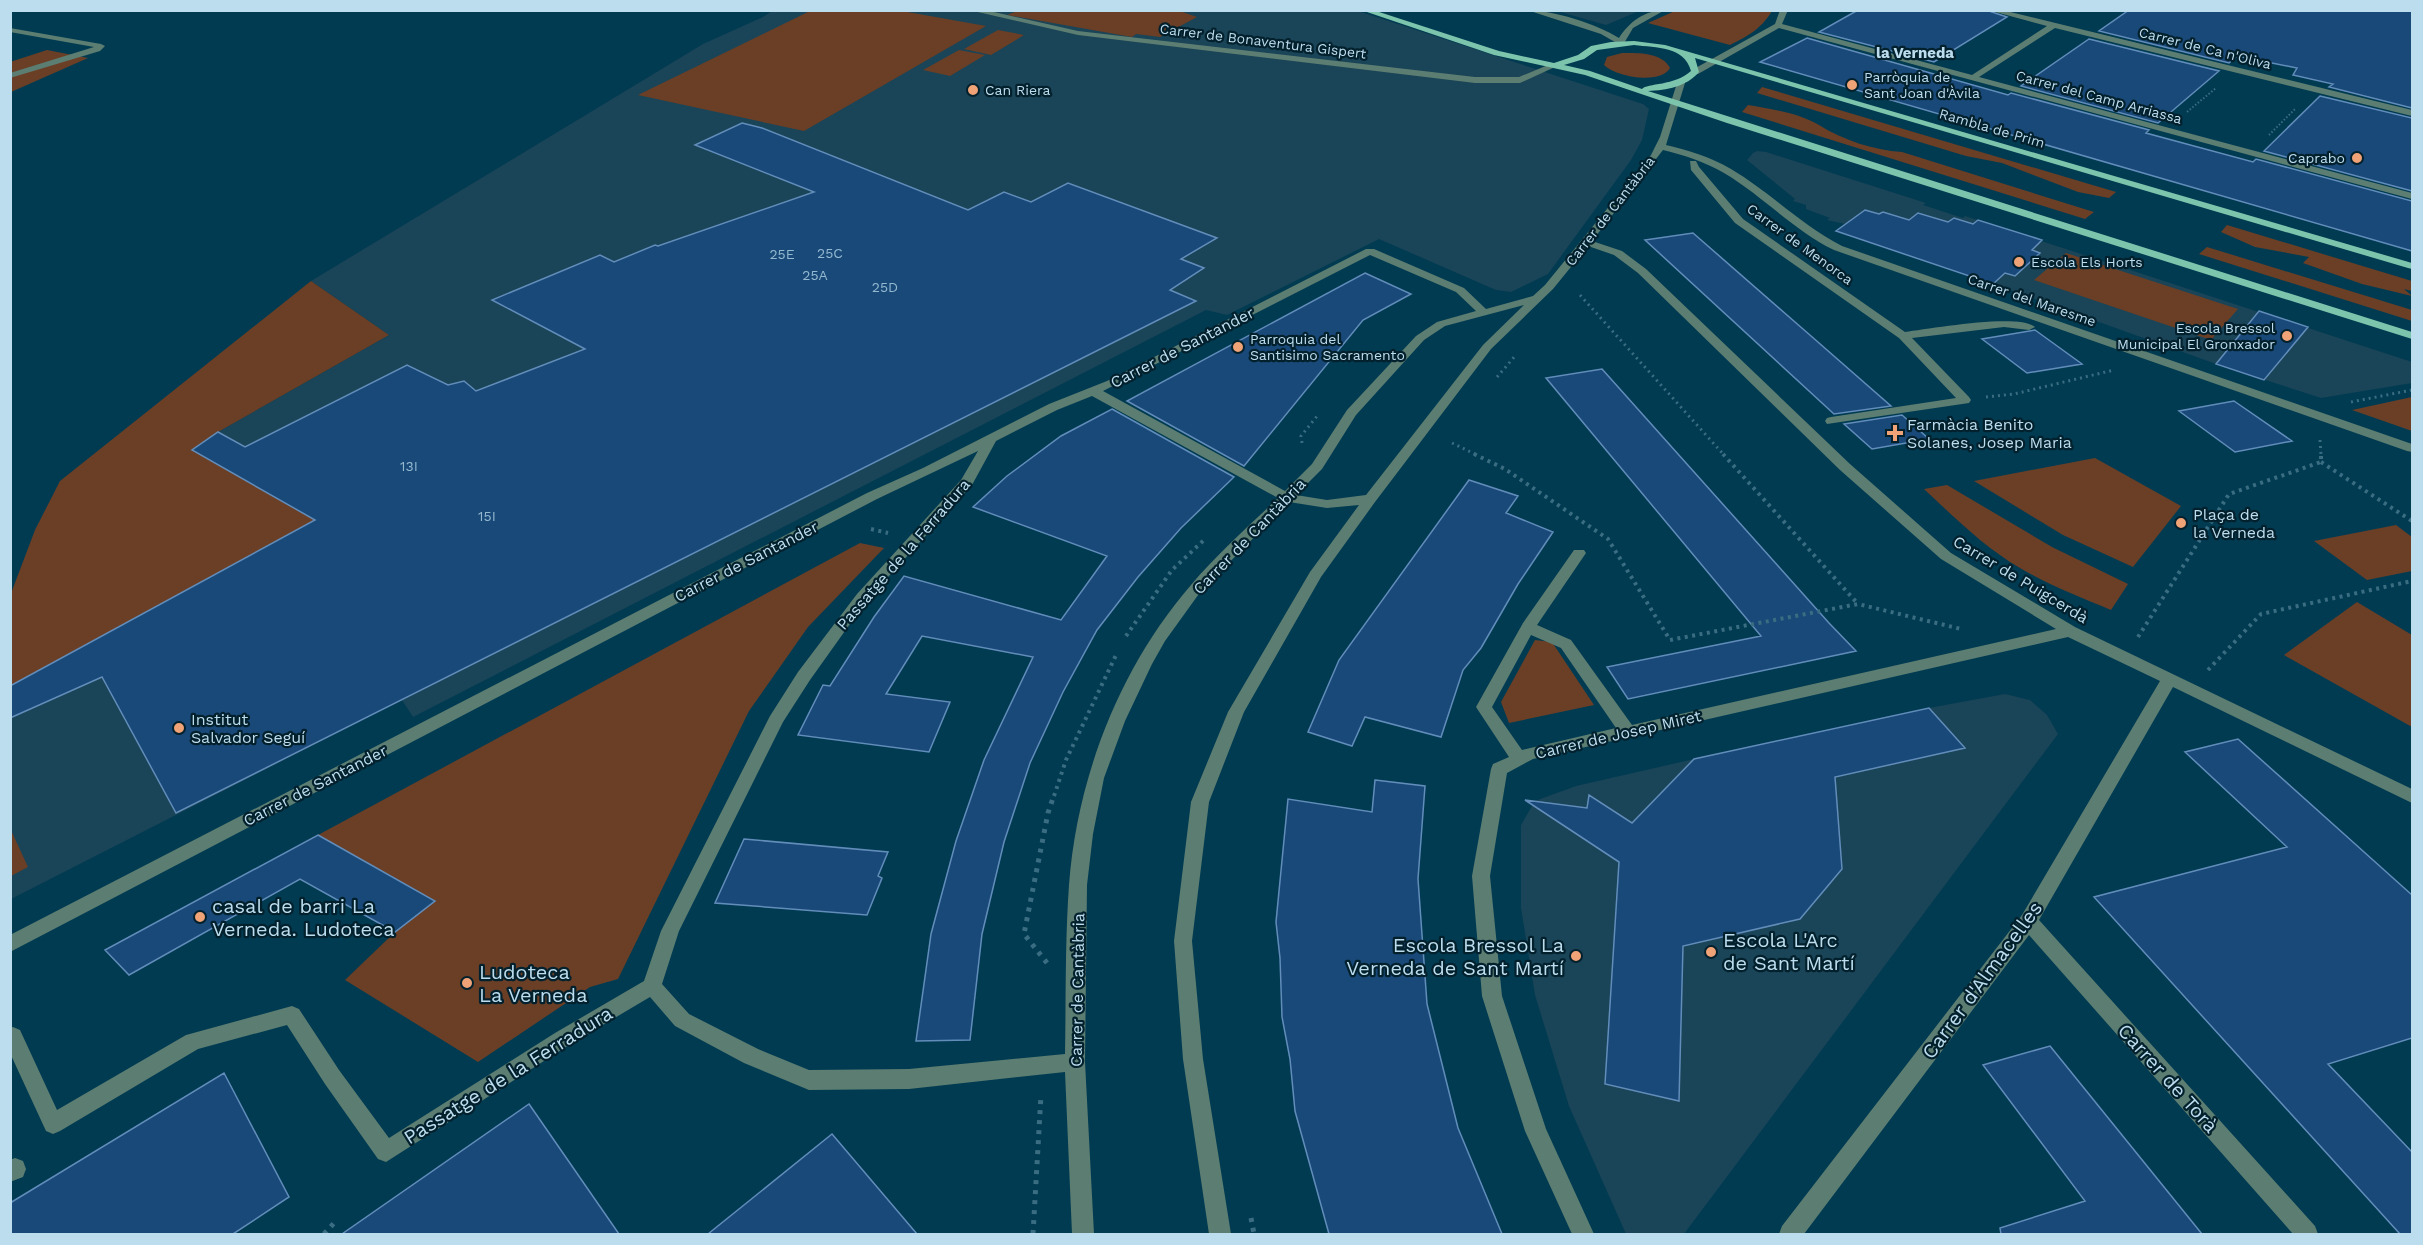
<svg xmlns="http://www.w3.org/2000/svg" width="2423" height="1245" viewBox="0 0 2423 1245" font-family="'Work Sans',sans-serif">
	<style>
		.built { fill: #1a4457 }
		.green { fill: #6a3f26 }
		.building { fill: #194978; stroke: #628dbb; stroke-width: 1.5 }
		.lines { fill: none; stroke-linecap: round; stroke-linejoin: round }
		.path-far3 { stroke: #3a6d82; stroke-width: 2; stroke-dasharray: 1.5 2; stroke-linecap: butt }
		.path-far2 { stroke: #3a6d82; stroke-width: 3; stroke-dasharray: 2 4; stroke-linecap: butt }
		.path-far1 { stroke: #3a6d82; stroke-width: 4; stroke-dasharray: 3 4.5; stroke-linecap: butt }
		.path { stroke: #3a6d82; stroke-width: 5; stroke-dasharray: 4 6; stroke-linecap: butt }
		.minor { fill: #5c7d71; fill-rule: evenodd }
		.major { fill: #7dc4ac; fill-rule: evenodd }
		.poi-dot { fill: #efa377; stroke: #03202d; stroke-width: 2 }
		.labels { text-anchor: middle; stroke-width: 4.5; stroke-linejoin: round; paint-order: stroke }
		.far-street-label { font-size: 14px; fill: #bcddee; stroke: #03202d }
		.far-poi-label { font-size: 14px; fill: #bcddee; stroke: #03202d; text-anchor: start }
		.number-label { font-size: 14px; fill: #93b8d0 }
		.far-neighbourhood-label { font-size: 15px; font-weight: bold; fill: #bcddee; stroke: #03202d }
		.street-label { font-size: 16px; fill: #bcddee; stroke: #03202d }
		.poi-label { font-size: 16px; fill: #bcddee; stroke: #03202d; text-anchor: start }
		.near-poi-label { font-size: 20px; fill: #bcddee; stroke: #03202d; text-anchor: start }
		.near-street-label { font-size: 20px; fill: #bcddee; stroke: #03202d }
	</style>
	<rect width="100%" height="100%" fill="#003b52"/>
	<!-- built -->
	<path class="built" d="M 772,11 L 1358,11 L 1643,104 L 1649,109 L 1642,140 L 1631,160 L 1548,274 L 1511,292 L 1496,290 L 1379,239 L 1227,315 L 1206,310 L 413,717 L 402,700 L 11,899 L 11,686 L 192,450 L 218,432 L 389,335 L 311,281 L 703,44 L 763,17 Z
		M 1557,11 L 1639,11 L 1606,25 Z
		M 1757,151 L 1766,152 L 1926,203 L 1923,205 L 1963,218 L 1965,216 L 2412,362 L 2412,383 L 2321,398 L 2216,364 L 1993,284 L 1836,231 L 1845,224 L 1827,220 L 1830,218 L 1806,209 L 1806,205 L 1793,201 L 1795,199 L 1747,160 L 1753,153 Z
		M 2005,694 L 2030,700 L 2047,715 L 2058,734 L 1684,1234 L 1626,1234 L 1569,1106 L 1535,995 L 1521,908 L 1521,825 L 1535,801 L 1576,786 L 1694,759 L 1929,708 Z"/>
	<!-- green -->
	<path class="green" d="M 1020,10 L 1177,10 L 1197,17 L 1160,37 L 1136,34 L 1132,37 L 1007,15 Z
		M 810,11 L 902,11 L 986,26 L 804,131 L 638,95 Z
		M 1675,11 L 1675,10 L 1772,11 C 1761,29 1748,36 1730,45 L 1648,23 Z
		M 998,30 L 1024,35 L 991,55 L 964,49 Z
		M 47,50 L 88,58 L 11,92 L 10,62 Z
		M 959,50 L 985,55 L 950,76 L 923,70 Z
		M 1622,53 C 1637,53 1662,52 1670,68 C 1660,85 1616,77 1604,65 L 1607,57 Z
		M 1762,87 L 2116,192 L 2109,198 L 2078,192 L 2002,163 L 1966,156 L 1757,93 Z
		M 1748,105 C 1771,109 1799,113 1819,125 C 1843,140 1873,150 1902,152 L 2094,212 L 2085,219 L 1742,112 Z
		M 2227,225 L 2412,281 L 2412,291 L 2404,289 L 2412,296 L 2362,284 L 2303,263 L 2309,257 L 2255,247 L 2221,232 Z
		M 2207,247 L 2412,310 L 2412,321 L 2199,254 Z
		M 2066,253 L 2238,309 L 2211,340 L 2034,280 Z
		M 311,281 L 389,335 L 218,432 L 193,450 L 315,520 L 11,686 L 10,596 L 35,530 L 60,481 Z
		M 2412,397 L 2412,431 L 2352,410 Z
		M 2095,458 L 2181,506 L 2133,567 L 2063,535 L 1974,481 Z
		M 1947,485 L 2052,547 L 2128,584 L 2111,610 C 2080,597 2049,585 2020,568 C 1984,547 1954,517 1924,489 Z
		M 2396,525 L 2412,537 L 2412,571 L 2367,580 L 2314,541 Z
		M 860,543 L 884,548 L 808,627 L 749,711 L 618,979 L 590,987 L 478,1062 L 345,980 L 395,932 L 435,901 L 318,835 Z
		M 2357,602 L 2412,635 L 2412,727 L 2284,655 Z
		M 1535,640 L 1552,642 L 1594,705 L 1509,723 L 1501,702 Z
		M 10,828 L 28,867 L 11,876 L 10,876 Z"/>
	<!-- building -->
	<path class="building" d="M 1858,10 L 1986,10 L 2007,17 L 1934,62 L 1819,32 Z
		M 2129,10 L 2412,10 L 2412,108 L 2329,87 L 2333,84 L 2293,75 L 2297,68 L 2237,56 L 2229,63 L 2099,31 Z
		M 1807,38 L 2008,95 L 2011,93 L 2149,130 L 2146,133 L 2253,162 L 2256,159 L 2412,201 L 2412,251 L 1760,62 Z
		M 2089,39 L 2219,71 L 2158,123 L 2021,86 Z
		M 2320,96 L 2412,118 L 2412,191 L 2264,151 Z
		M 742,123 L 762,128 L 968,210 L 1004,192 L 1031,202 L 1068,183 L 1217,238 L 1181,259 L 1204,268 L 1170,290 L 1196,301 L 176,813 L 102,677 L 10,718 L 10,686 L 315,520 L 192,450 L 218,432 L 245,447 L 407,365 L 448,385 L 464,381 L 476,391 L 585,349 L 492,300 L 600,255 L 614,262 L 655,245 L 658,246 L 814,192 L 695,145 Z
		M 1865,210 L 1879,214 L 1883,212 L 1909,220 L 1918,213 L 1948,222 L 1954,218 L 1973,224 L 1978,220 L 2042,240 L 2032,250 L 2040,253 L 2015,276 L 2005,273 L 1993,284 L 1836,231 Z
		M 1693,233 L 1803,329 L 1891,406 L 1834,414 L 1645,240 Z
		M 1365,273 L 1411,294 L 1363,320 L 1244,466 L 1127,401 Z
		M 2259,311 L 2308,327 L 2264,380 L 2216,364 Z
		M 2035,330 L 2082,364 L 2027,373 L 1982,339 Z
		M 1602,369 L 1829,623 L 1856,651 L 1628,699 L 1607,667 L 1761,636 L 1546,378 Z
		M 2234,401 L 2292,441 L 2235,452 L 2179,411 Z
		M 1112,409 L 1234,477 L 1181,528 L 1138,577 L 1097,630 L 1063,692 L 1030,763 L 1004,842 L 982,934 L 970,1040 L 916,1041 L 931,934 L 956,841 L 984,760 L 1033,657 L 922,636 L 886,694 L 950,702 L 929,752 L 798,735 L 823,685 L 830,686 L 874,617 L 904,576 L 1061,620 L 1107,556 L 973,507 L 1007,476 L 1061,436 Z
		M 1902,415 L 1929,439 L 1872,449 L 1844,424 Z
		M 1469,480 L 1518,496 L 1506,513 L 1553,532 L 1518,584 L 1481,648 L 1463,670 L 1441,737 L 1365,717 L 1352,746 L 1308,732 L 1339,660 Z
		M 1929,708 L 1965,748 L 1835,777 L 1842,869 L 1800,919 L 1683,946 L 1679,1101 L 1605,1084 L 1619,862 L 1525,800 L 1587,808 L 1589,795 L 1632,823 L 1694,759 Z
		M 2238,739 L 2412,895 L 2412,1038 L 2328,1064 L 2412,1152 L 2412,1234 L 2400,1234 L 2094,897 L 2287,847 L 2185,752 Z
		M 1375,780 L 1425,786 L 1418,879 L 1427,1004 L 1458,1128 L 1502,1234 L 1329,1234 L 1295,1111 L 1290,1059 L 1282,1017 L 1280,958 L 1276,922 L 1288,799 L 1372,812 Z
		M 318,835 L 435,901 L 395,932 L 300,879 L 129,975 L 105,950 Z
		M 744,839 L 888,852 L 878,876 L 882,878 L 867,915 L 715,903 Z
		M 2050,1046 L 2202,1234 L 2001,1234 L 2000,1228 L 2085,1201 L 1983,1065 Z
		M 224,1073 L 289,1197 L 233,1234 L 10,1234 L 10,1203 Z
		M 529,1104 L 619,1234 L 342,1234 Z
		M 832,1134 L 917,1234 L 708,1234 Z"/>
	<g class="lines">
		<!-- path-far3 -->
		<path class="path-far3" d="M 2187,112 L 2216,88
			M 2269,135 L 2296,108"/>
		<!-- path-far2 -->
		<path class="path-far2" d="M 1580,295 L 1724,455
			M 1497,377 L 1516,355
			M 1986,397 L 2014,394 L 2114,370
			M 2351,402 L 2412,390
			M 2320,440 L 2321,455
			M 1302,443 L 1301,436 L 1318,415
			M 1452,443 L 1477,455"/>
		<!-- path-far1 -->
		<path class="path-far1" d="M 1474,454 L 1505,469 L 1608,539 L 1670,640 L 1858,604 L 1961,629
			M 1723,454 L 1858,604
			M 2321,462 L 2412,521
			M 871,529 L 888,533
			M 1126,636 L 1172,570 L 1204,540
			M 2138,637 L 2229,494 L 2321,462 L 2321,454
			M 2208,670 L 2261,614 L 2412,581
			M 1054,796 L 1066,760 L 1117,653"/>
		<!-- path -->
		<path class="path" d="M 1047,963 L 1024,934 L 1048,813 L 1054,795
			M 1251,1218 L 1254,1234
			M 324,1234 L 335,1222
			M 1033,1234 L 1041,1095"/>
		<!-- minor -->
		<path class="minor" d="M 969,10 L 985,10 L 1078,31 L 1475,77 L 1519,77 L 1548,65 L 1555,67 L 1520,83 L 1475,83 L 1078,35 Z
			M 1527,10 C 1552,10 1597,24 1619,38 C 1629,22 1645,10 1665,10 L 1633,28 L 1623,45 L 1620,45 L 1601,34 Z
			M 1780,10 L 1788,10 L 1782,24 L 1972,75 L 2047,26 L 1988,10 L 2002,10 L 2412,110 L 2412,116 L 2055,28 L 1979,77 L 2412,193 L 2412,199 L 1779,28 L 1698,74 L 1692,74 L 1692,70 L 1775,24 Z
			M 10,28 L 101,44 L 105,46 L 100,51 L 10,78 L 10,73 L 94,47 L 10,32 Z
			M 1681,80 L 1685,83 L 1666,145 C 1688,150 1711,157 1731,169 C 1770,192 1801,225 1842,246 L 2412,444 L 2412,452 L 2407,451 L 1834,250 C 1793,230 1763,196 1724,173 C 1705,162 1684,155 1663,150 L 1592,241 L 1622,251 L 1646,269 L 1850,464 L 1951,553 L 2075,627 L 2412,789 L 2412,803 L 2173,687 L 2039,920 L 2315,1226 L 2318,1234 L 2293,1234 L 2029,935 L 1804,1234 L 1779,1234 L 1782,1226 L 2022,915 L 2160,681 L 2068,637 L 1533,759 L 1507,773 L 1490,876 L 1502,996 L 1546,1129 L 1594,1234 L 1572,1234 L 1525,1131 L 1482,996 L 1472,876 L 1491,769 L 1493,764 L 1509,757 L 1476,707 L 1523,623 L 1574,550 L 1584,550 L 1586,553 L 1537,625 L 1571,640 L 1632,725 L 2056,629 L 1941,559 L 1840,470 L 1638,273 L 1614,255 L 1588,246 L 1553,289 L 1491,349 L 1375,502 L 1321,577 L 1244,712 L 1209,802 L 1192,941 L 1203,1059 L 1231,1234 L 1209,1234 L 1183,1059 L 1174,941 L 1191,802 L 1228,712 L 1310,572 L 1359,505 L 1327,508 L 1289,502 L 1201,591 L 1165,641 L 1152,664 L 1125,721 L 1104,778 L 1093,834 L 1087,885 L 1085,1062 L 1094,1234 L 1072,1234 L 1065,1072 L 909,1089 L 809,1090 L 744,1063 L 675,1026 L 650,997 L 569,1045 L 386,1162 L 378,1159 L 325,1084 L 287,1025 L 198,1049 L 60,1131 L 53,1134 L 46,1131 L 10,1053 L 10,1028 L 13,1027 L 20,1030 L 57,1110 L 186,1035 L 292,1006 L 299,1009 L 339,1070 L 389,1138 L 555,1033 L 644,981 L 661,931 L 770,716 L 798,672 L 857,594 L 961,480 L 978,451 L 877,499 L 10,952 L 10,935 L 867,493 L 923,468 L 1049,404 L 1107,381 L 1366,249 L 1374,249 L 1464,288 L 1486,309 L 1533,296 L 1545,285 L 1651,155 L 1660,137 L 1677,83 ZM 1370,255 L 1456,292 L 1476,311 L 1437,322 L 1416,336 L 1347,410 L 1312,464 L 1285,491 L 1103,391 ZM 1524,305 L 1483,345 L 1366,495 L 1327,500 L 1296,495 L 1322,469 L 1356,415 L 1424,340 L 1445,326 ZM 1092,396 L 1278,498 C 1249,526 1217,554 1191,585 C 1120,667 1077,777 1069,885 C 1065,941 1066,998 1065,1054 L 909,1069 L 809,1070 L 758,1049 L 689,1014 L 662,984 L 679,931 L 783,722 L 810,680 L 867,600 L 972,485 L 996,441 L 1057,410 ZM 1531,635 L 1561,648 L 1616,728 L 1522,750 L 1492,707 Z
			M 1690,161 L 1696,161 L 1699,167 L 1743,219 L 1905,332 C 1930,329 2018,313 2035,327 L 2029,330 L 2004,327 L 1912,338 L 1969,397 L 1971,400 L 1969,403 L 1827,424 L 1825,421 L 1827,418 L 1831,417 L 1956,398 L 1899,338 L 1735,223 L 1691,170 Z
			M 15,1158 L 23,1161 L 26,1169 L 23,1177 L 10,1182 L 10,1160 Z"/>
		<!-- major -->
		<path class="major" d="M 1361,10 L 1373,10 L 1499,51 L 1554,63 L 1578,55 L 1591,46 L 1611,42 L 1634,41 L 1665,45 L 2412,263 L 2412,269 L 2408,268 L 1695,58 L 1699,72 C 1686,87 1667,90 1648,91 L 2412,332 L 2412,339 L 1727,123 L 1585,75 L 1494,55 ZM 1634,45 C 1657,48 1684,46 1691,71 C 1675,86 1647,83 1642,89 L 1590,71 L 1564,65 L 1584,59 L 1597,50 Z"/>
	</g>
	<!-- markers -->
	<g class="poi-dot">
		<circle cx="1852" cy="85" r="6"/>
		<circle cx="973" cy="90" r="6"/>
		<circle cx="2357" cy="158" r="6"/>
		<circle cx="2019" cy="262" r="6"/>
		<circle cx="2287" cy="336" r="6"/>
		<circle cx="1238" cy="347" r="6"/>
		<path d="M1892 424h6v6h6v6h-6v6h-6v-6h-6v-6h6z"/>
		<circle cx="2181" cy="523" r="6"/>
		<circle cx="179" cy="728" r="6"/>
		<circle cx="200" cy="917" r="6"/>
		<circle cx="1711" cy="952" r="6"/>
		<circle cx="1576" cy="956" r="6"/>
		<circle cx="467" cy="983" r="6"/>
	</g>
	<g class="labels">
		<!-- far-street labels -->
		<g class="far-street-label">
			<text transform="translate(1263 41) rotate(7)" y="5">Carrer de Bonaventura Gispert</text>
			<text transform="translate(2205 48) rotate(14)" y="5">Carrer de Ca n'Oliva</text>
			<text transform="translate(2099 97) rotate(15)" y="5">Carrer del Camp Arriassa</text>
			<text transform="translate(1992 128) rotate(16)" y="5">Rambla de Prim</text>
			<text transform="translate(1610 211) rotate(-52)" y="5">Carrer de Cantàbria</text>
			<text transform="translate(1800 244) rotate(36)" y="5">Carrer de Menorca</text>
			<text transform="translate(2032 300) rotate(19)" y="5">Carrer del Maresme</text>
		</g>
		<!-- far-poi labels -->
		<g class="far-poi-label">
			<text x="1864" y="82">Parròquia de<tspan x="1864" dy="16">Sant Joan d'Àvila</tspan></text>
			<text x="985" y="95">Can Riera</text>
			<text x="2345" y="163" text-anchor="end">Caprabo</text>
			<text x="2031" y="267">Escola Els Horts</text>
			<text x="2275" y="333" text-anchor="end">Escola Bressol<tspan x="2275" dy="16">Municipal El Gronxador</tspan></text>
			<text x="1250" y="344">Parroquia del<tspan x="1250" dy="16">Santisimo Sacramento</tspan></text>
		</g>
		<!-- number labels -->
		<g class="number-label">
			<text x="830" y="258">25C</text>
			<text x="782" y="259">25E</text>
			<text x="815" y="280">25A</text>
			<text x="885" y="292">25D</text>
			<text x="409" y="471">13I</text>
			<text x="487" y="521">15I</text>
		</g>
		<!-- far-neighbourhood labels -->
		<g class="far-neighbourhood-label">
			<text x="1915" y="58">la Verneda</text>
		</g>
		<!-- street labels -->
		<g class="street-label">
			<text transform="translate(1182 347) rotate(-27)" y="6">Carrer de Santander</text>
			<text transform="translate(1249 536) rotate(-46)" y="6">Carrer de Cantàbria</text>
			<text transform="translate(903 554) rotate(-49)" y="6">Passatge de la Ferradura</text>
			<text transform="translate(746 561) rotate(-27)" y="6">Carrer de Santander</text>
			<text transform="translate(2021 579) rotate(31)" y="6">Carrer de Puigcerdà</text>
			<text transform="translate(1618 734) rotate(-13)" y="6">Carrer de Josep Miret</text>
			<text transform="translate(315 785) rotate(-27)" y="6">Carrer de Santander</text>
			<text transform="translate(1077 990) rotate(-89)" y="6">Carrer de Cantàbria</text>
		</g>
		<!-- poi labels -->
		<g class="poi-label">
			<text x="1907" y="430">Farmàcia Benito<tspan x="1907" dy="18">Solanes, Josep Maria</tspan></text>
			<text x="2193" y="520">Plaça de<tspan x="2193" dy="18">la Verneda</tspan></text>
			<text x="191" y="725">Institut<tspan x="191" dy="18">Salvador Seguí</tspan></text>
		</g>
		<!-- near-poi labels -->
		<g class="near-poi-label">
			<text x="212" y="913">casal de barri La<tspan x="212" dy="23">Verneda. Ludoteca</tspan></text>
			<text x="1723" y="947">Escola L'Arc<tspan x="1723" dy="23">de Sant Martí</tspan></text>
			<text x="1564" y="952" text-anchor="end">Escola Bressol La<tspan x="1564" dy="23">Verneda de Sant Martí</tspan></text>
			<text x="479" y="979">Ludoteca<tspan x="479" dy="23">La Verneda</tspan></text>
		</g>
		<!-- near-street labels -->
		<g class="near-street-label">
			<text transform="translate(1982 980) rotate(-54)" y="7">Carrer d'Almacelles</text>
			<text transform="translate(508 1075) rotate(-32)" y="7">Passatge de la Ferradura</text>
			<text transform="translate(2168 1078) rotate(48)" y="7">Carrer de Torà</text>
		</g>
	</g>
	<!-- border -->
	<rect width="2423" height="1245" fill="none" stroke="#bcddee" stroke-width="24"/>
</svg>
